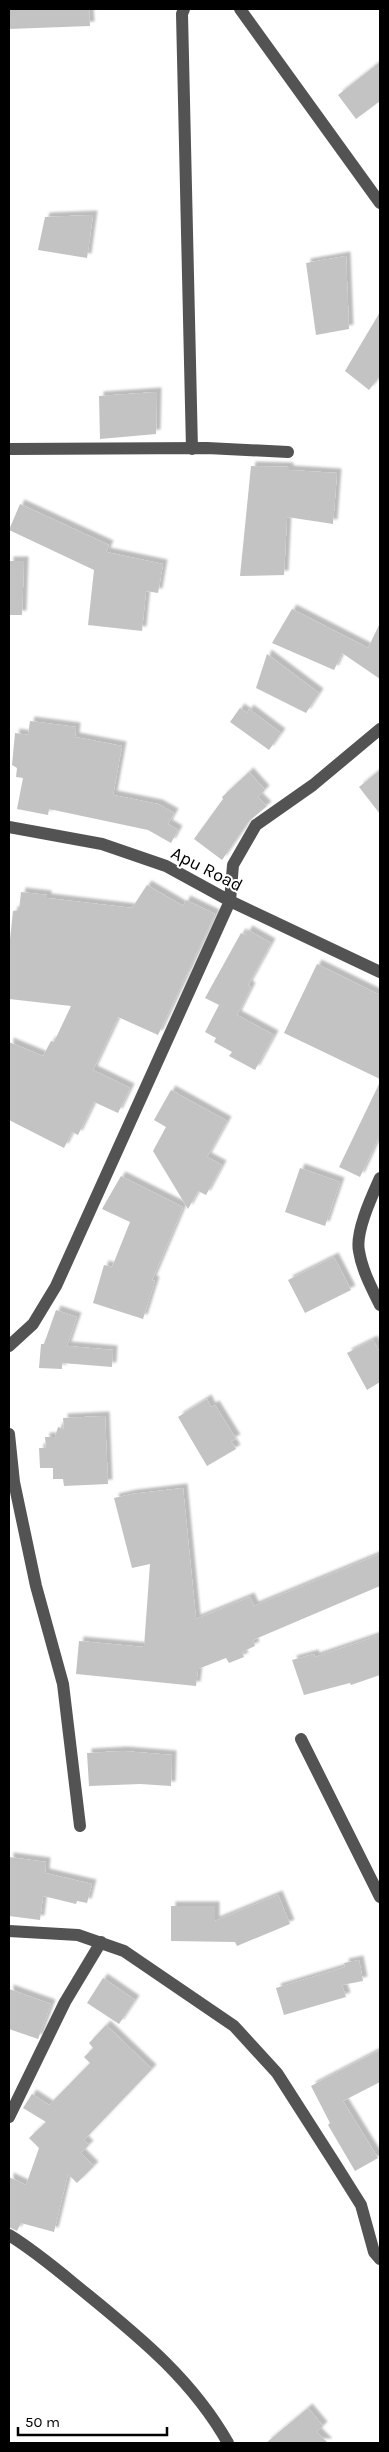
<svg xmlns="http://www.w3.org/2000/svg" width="389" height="2452" viewBox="0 0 389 2452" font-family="Karla,sans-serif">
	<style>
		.building { fill: #c3c3c3; filter: url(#shadow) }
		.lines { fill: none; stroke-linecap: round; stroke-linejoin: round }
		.minor { stroke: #535353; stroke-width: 12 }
		.labels { text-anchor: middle; stroke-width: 4; stroke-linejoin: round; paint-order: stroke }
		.street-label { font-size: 18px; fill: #000; stroke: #fff }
	</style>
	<defs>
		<filter id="shadow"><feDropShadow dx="4.5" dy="-4.5" stdDeviation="1" flood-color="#0004"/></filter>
	</defs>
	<rect width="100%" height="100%" fill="#fff"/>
	<!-- building -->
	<path class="building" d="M 9,9 L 89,9 L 90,26 L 9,29 Z
		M 380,62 L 380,101 L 356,119 L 338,95 Z
		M 93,215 L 87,258 L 38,250 L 45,217 Z
		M 346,256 L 349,329 L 316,335 L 306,263 Z
		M 380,312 L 380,376 L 369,390 L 345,371 Z
		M 157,392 L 156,434 L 100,439 L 99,396 Z
		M 251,466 L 289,467 L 289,470 L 337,473 L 333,524 L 287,517 L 284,575 L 240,576 Z
		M 20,504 L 109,545 L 106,552 L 163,564 L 158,593 L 146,591 L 142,631 L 88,625 L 94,570 L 9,530 Z
		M 9,561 L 24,561 L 22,615 L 9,615 Z
		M 292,609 L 368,648 L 380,623 L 380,679 L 342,653 L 334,670 L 272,643 Z
		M 267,654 L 319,693 L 306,713 L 256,688 Z
		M 240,708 L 247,713 L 249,709 L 281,733 L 269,750 L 230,722 Z
		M 30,721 L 76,727 L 75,737 L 122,746 L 113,795 L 158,804 L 174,813 L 168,824 L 178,830 L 171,843 L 148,830 L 49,809 L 48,815 L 17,809 L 23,778 L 16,777 L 17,768 L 12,765 L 15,733 L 28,735 Z
		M 380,770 L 380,814 L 359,787 Z
		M 249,772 L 265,790 L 258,797 L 267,806 L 249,821 L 222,860 L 194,839 L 223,799 L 222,797 Z
		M 147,885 L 183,906 L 186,900 L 215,914 L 158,1035 L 118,1017 L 93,1070 L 130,1088 L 118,1113 L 94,1102 L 78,1135 L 72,1132 L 64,1148 L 9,1120 L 9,1042 L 43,1056 L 51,1041 L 54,1042 L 71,1006 L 9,999 L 9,949 L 13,911 L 19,910 L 21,892 L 47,895 L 47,898 L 132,908 Z
		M 248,930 L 271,943 L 248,985 L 251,987 L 237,1015 L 274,1035 L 255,1070 L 229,1056 L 232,1052 L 214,1042 L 216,1038 L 205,1032 L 219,1005 L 205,998 L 241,933 L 245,935 Z
		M 317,964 L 380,995 L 380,1079 L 284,1033 Z
		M 380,1082 L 380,1134 L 360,1177 L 339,1167 Z
		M 171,1090 L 227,1121 L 207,1157 L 222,1165 L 206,1195 L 198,1191 L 188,1209 L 153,1151 L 166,1127 L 154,1120 Z
		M 300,1168 L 340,1182 L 325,1226 L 285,1212 Z
		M 121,1176 L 183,1207 L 152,1280 L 155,1281 L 143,1319 L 93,1303 L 104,1265 L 112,1267 L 130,1222 L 102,1209 Z
		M 334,1257 L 351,1290 L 305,1313 L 288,1280 Z
		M 56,1310 L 77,1317 L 67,1346 L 113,1350 L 112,1367 L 62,1363 L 62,1369 L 39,1368 L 41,1344 L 44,1344 Z
		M 373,1340 L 380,1353 L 380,1382 L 367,1390 L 347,1353 Z
		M 207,1399 L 211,1407 L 215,1405 L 236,1439 L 231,1441 L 236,1449 L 207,1466 L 178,1417 Z
		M 105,1416 L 108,1484 L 64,1486 L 63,1479 L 53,1479 L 53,1468 L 40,1468 L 39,1448 L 46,1448 L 45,1437 L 55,1437 L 58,1427 L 64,1429 L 63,1418 Z
		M 183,1488 L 196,1619 L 250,1597 L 254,1606 L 380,1554 L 380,1586 L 253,1640 L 255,1646 L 242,1652 L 244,1657 L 229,1663 L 226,1658 L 198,1669 L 196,1686 L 76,1674 L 79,1641 L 144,1647 L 150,1564 L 132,1568 L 114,1498 L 132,1494 Z
		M 380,1635 L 380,1675 L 351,1685 L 350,1683 L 304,1695 L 292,1660 L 314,1654 L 315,1657 Z
		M 123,1751 L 172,1755 L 171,1786 L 140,1784 L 89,1786 L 87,1753 Z
		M 9,1857 L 46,1862 L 45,1873 L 92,1884 L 87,1903 L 77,1901 L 76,1904 L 43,1896 L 40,1920 L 9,1916 Z
		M 278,1895 L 290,1924 L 237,1946 L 235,1942 L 171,1941 L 171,1906 L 215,1906 L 215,1921 Z
		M 359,1960 L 363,1981 L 342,1985 L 346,1997 L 284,2015 L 276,1988 L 345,1967 L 344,1963 Z
		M 103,1978 L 135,2000 L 119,2024 L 87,2003 Z
		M 9,1989 L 51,2004 L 38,2039 L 9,2029 Z
		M 106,2025 L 152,2069 L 84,2140 L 89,2145 L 81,2153 L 94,2166 L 77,2183 L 68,2174 L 54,2232 L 21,2223 L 17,2231 L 9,2227 L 9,2177 L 26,2185 L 39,2148 L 29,2138 L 46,2122 L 23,2108 L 32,2094 L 49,2105 L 90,2063 L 84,2057 L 93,2048 L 89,2043 Z
		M 380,2050 L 380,2082 L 343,2101 L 378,2158 L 355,2171 L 328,2125 L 330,2123 L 311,2086 Z
		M 308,2408 L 323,2426 L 317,2432 L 328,2443 L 266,2443 Z"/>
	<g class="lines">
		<!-- minor -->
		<path class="minor" d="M 184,9 L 182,14 L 192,449
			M 240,9 L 380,203
			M 9,449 L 207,448 L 288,452
			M 9,827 L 102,844 L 166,866 L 230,901 L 380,972
			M 380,1178 C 372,1196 355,1232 359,1251 C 362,1270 372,1289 380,1305
			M 9,1346 L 33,1324 L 56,1286 L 230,901 L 233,865 L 256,825 L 313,785 L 380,729
			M 9,1434 L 14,1482 L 36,1586 L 63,1684 L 80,1826
			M 301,1739 L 380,1897
			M 9,1931 L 78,1935 L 124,1951 L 234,2026 L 277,2073 L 334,2162 L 361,2205 L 374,2252 L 380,2259
			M 9,2117 L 65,2002 L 101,1942
			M 9,2235 C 37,2252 62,2274 88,2295 C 142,2339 193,2381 228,2443"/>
	</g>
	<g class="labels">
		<!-- street labels -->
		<g class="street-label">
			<text transform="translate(207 869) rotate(27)" y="6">Apu Road</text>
		</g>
	</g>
	<!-- border -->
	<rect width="389" height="2452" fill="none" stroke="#000000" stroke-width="20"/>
	<!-- scale -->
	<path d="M18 2427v8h149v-8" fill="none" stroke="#000000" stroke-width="2.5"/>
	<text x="25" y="2427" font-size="15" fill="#000000" stroke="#ffffff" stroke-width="4" paint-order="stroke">50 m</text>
</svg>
